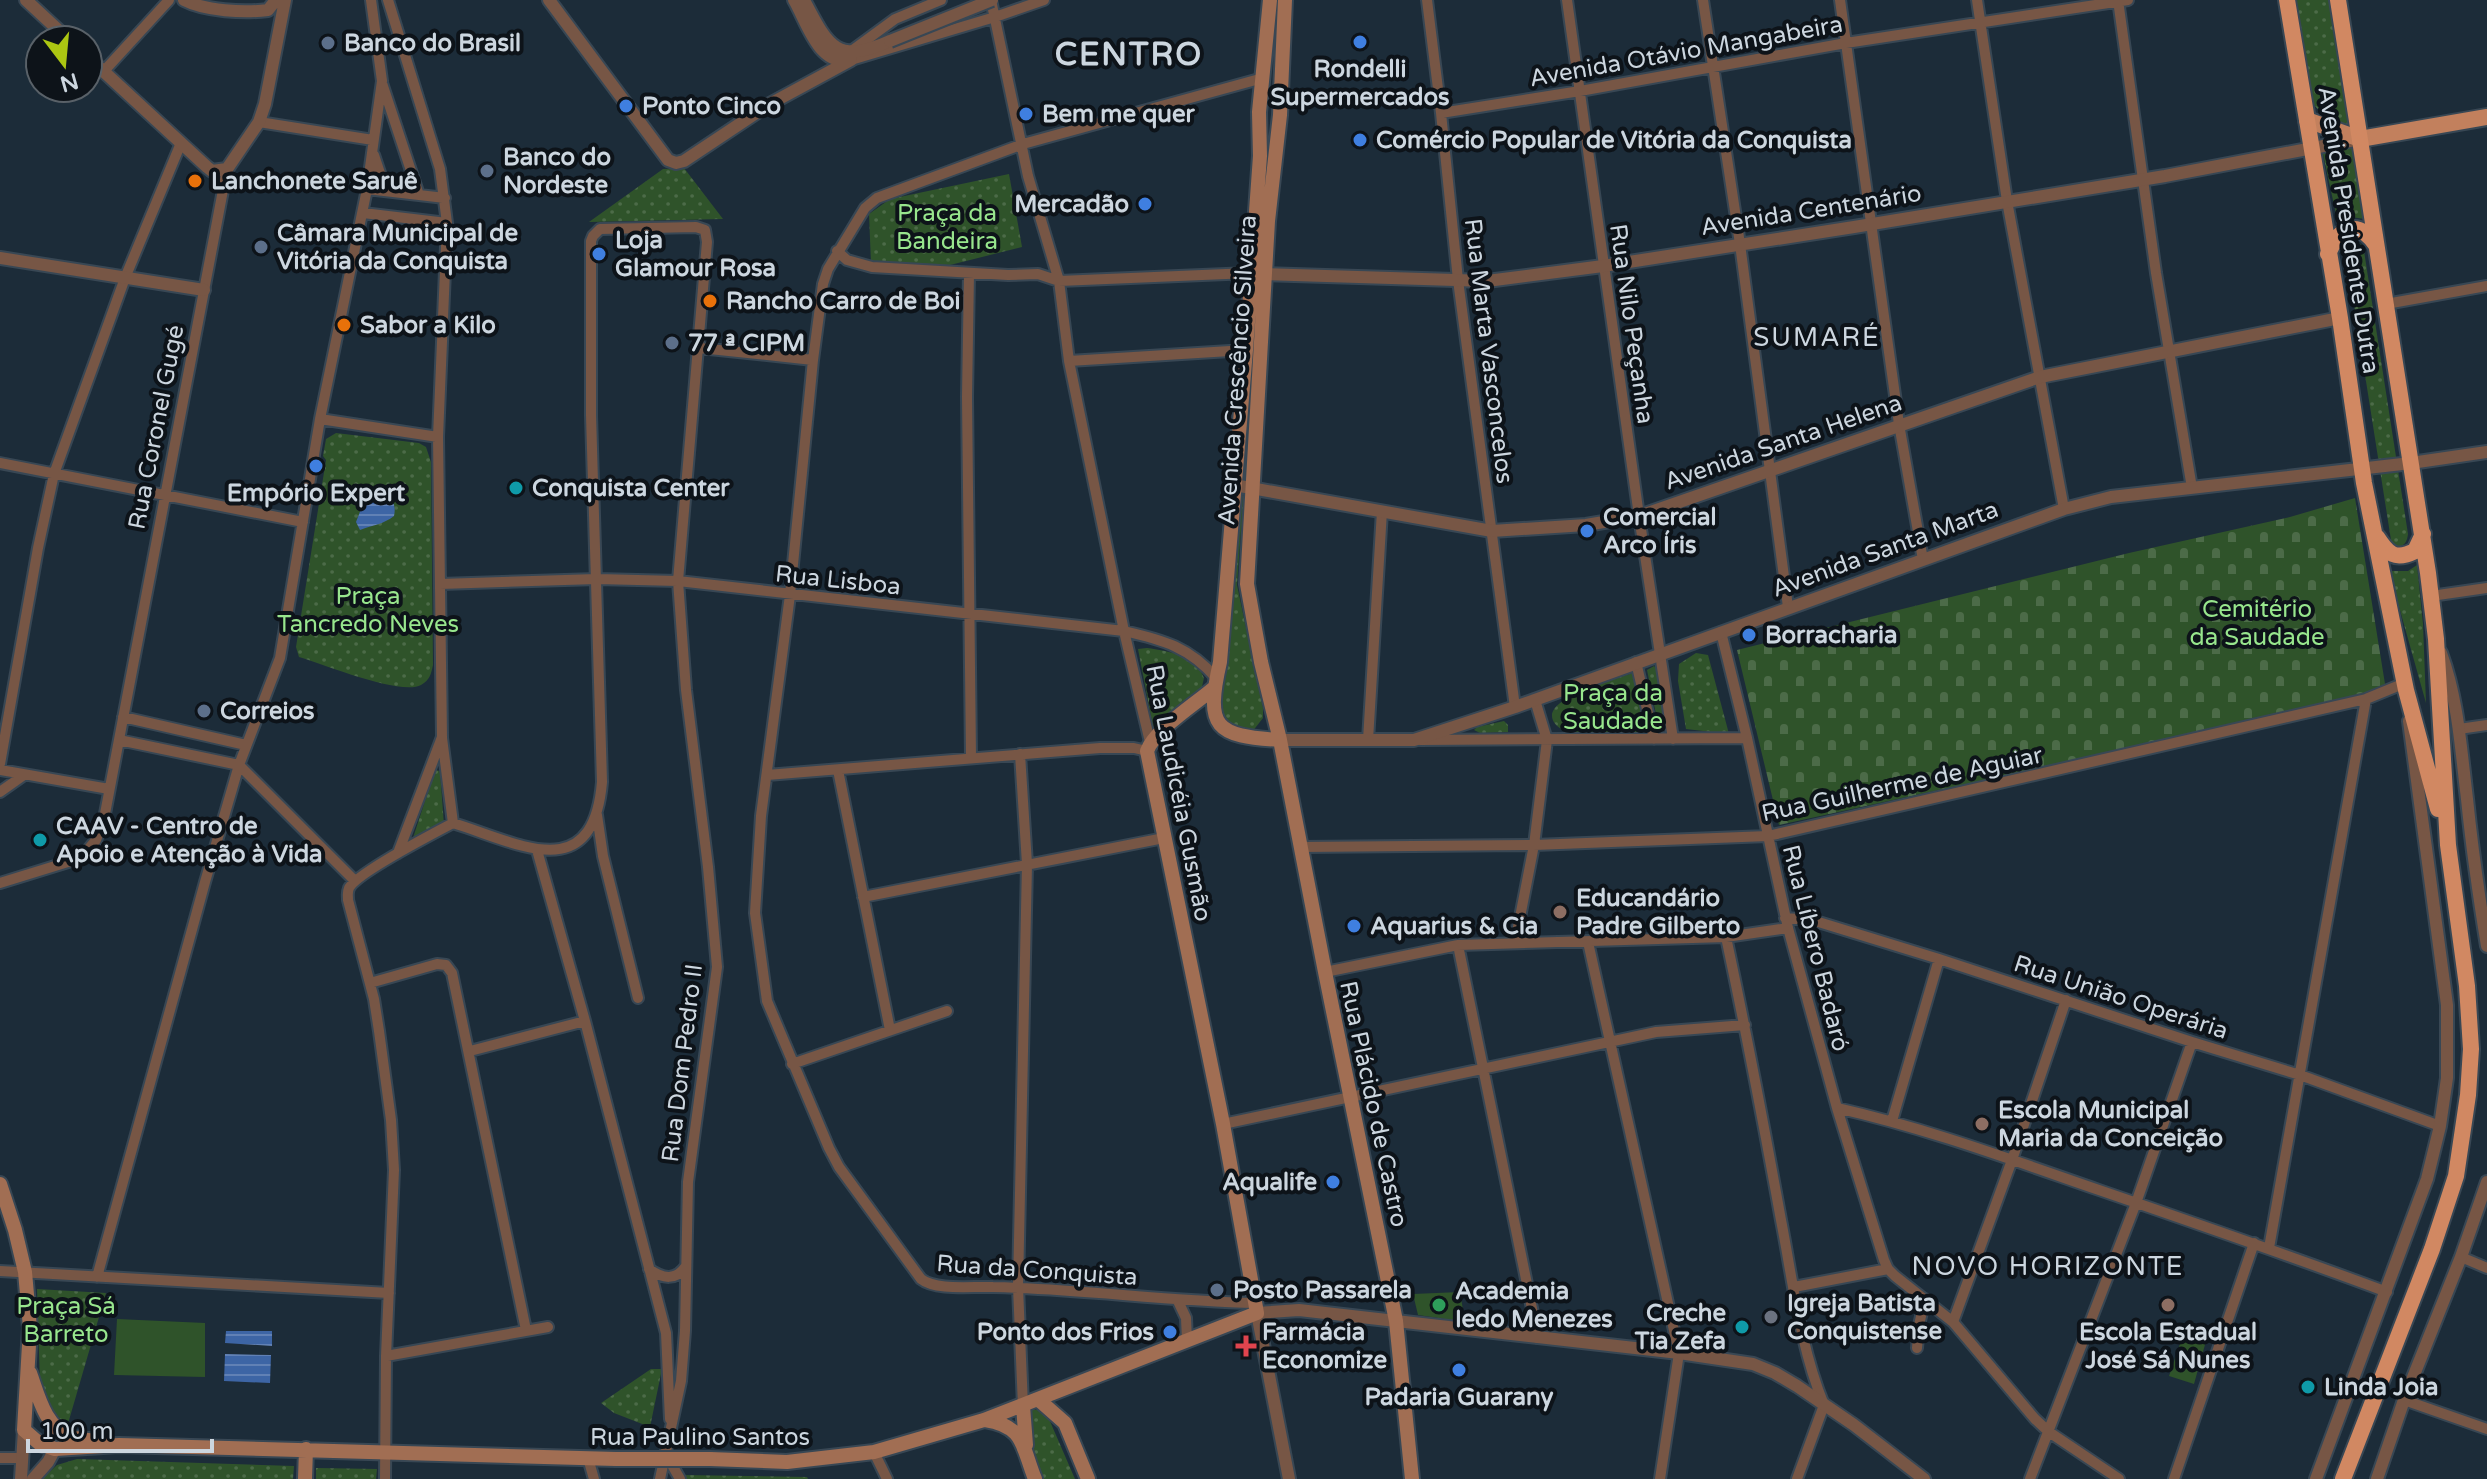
<svg xmlns="http://www.w3.org/2000/svg" width="2487" height="1479" viewBox="0 0 2487 1479" font-family="'Varela Round',sans-serif">
	<style>
		.grass { fill: url(#grass-dots) }
		.cemetery { fill: url(#cemetery-stones) }
		.pitch { fill: #2f532a }
		.water { fill: url(#water-rules) }
		.lines { fill: none; stroke-linecap: round; stroke-linejoin: round }
		.minor-casing { stroke: #384754; stroke-width: 14 }
		.tertiary-casing { stroke: #384754; stroke-width: 16 }
		.secondary-casing { stroke: #384754; stroke-width: 18 }
		.primary-casing { stroke: #384754; stroke-width: 20 }
		.trunk-casing { stroke: #384754; stroke-width: 20 }
		.minor { stroke: #775645; stroke-width: 10 }
		.tertiary { stroke: #775645; stroke-width: 12 }
		.secondary { stroke: #a16e53; stroke-width: 14 }
		.primary { stroke: #c2805d; stroke-width: 16 }
		.trunk { stroke: #d18862; stroke-width: 16 }
		.tertiary-bridge-casing { stroke: #384754; stroke-width: 16; stroke-linecap: butt }
		.secondary-bridge-casing { stroke: #384754; stroke-width: 18; stroke-linecap: butt }
		.tertiary-bridge { stroke: #775645; stroke-width: 12 }
		.secondary-bridge { stroke: #a16e53; stroke-width: 14 }
		.shop-dot { fill: #3f7fe0; stroke: #0d1319; stroke-width: 3 }
		.service-dot { fill: #5c6f8a; stroke: #0d1319; stroke-width: 3 }
		.food-dot { fill: #e8710a; stroke: #0d1319; stroke-width: 3 }
		.culture-dot { fill: #0f9aa8; stroke: #0d1319; stroke-width: 3 }
		.education-dot { fill: #8d6e63; stroke: #0d1319; stroke-width: 3 }
		.leisure-dot { fill: #2e9e5b; stroke: #0d1319; stroke-width: 3 }
		.worship-dot { fill: #6b7280; stroke: #0d1319; stroke-width: 3 }
		.health-dot { fill: #e0444e; stroke: #0d1319; stroke-width: 3 }
		.labels { text-anchor: middle; stroke-width: 8; stroke-linejoin: round; paint-order: stroke }
		.poi-label { font-size: 24px; font-weight: bold; fill: #ccd6df; stroke: #0d1319; text-anchor: start }
		.street-label { font-size: 24px; fill: #ccd6df; stroke: #0d1319 }
		.park-label { font-size: 24px; fill: #98e68d; stroke: #0d1319 }
		.neighbourhood-label { font-size: 26px; letter-spacing: 2px; fill: #ccd6df; stroke: #0d1319 }
		.district-label { font-size: 32px; font-weight: bold; letter-spacing: 2px; fill: #ccd6df; stroke: #0d1319 }
	</style>
	<defs>
		<pattern id="grass-dots" width="8" height="8" patternUnits="userSpaceOnUse" patternTransform="scale(2)"><rect width="8" height="8" fill="#2f532a"/><path d="M2 2h.1M6 6h.1" fill="none" stroke="#4c6b48" stroke-width="1.8" stroke-linecap="round"/></pattern>
		<pattern id="cemetery-stones" width="16" height="16" patternUnits="userSpaceOnUse" patternTransform="scale(2)"><rect width="16" height="16" fill="#2f532a"/><path d="M2 7V4a2 2 0 0 1 4 0v3zM10 15v-3a2 2 0 0 1 4 0v3z" fill="#4c6b48"/></pattern>
		<pattern id="water-rules" width="6" height="5" patternUnits="userSpaceOnUse" patternTransform="scale(2)"><rect width="6" height="5" fill="#3d65a5"/><path d="M0 2.5h6" fill="none" stroke="#6181b5"/></pattern>
	</defs>
	<rect width="100%" height="100%" fill="#1c2c39"/>
	<!-- grass -->
	<path class="grass" d="M 2296,0 L 2329,0 L 2353,131 C 2336,125 2324,116 2312,103 Z
		M 2353,145 L 2365,219 L 2351,217 L 2338,223 L 2322,150 Z
		M 684,168 L 723,219 L 589,222 L 663,169 Z
		M 1009,174 L 1022,247 L 942,267 L 871,263 L 869,214 L 890,199 Z
		M 2355,241 L 2362,245 L 2364,251 L 2408,534 C 2407,543 2403,549 2393,545 L 2391,540 L 2346,254 L 2345,247 L 2350,242 Z
		M 336,433 L 419,443 L 426,447 L 431,462 L 433,665 C 431,674 430,680 421,685 C 401,696 323,664 299,657 L 296,647 L 326,460 L 323,456 L 326,439 Z
		M 1240,496 L 1245,496 L 1248,503 L 1241,530 L 1237,585 L 1263,708 L 1263,718 L 1252,732 L 1225,726 L 1220,710 L 1218,686 L 1228,658 Z
		M 2417,565 L 2423,624 L 2426,703 L 2389,571 L 2408,571 Z
		M 1147,648 C 1168,651 1196,655 1204,678 L 1200,695 L 1154,732 L 1138,649 Z
		M 1696,653 L 1708,655 L 1729,734 L 1686,729 L 1678,681 L 1679,664 Z
		M 1654,666 L 1656,668 L 1668,726 L 1667,729 L 1662,730 L 1659,729 L 1647,670 Z
		M 1632,673 L 1646,733 L 1566,732 C 1516,704 1615,680 1632,673 Z
		M 1504,721 L 1508,725 L 1508,732 L 1480,733 L 1474,730 L 1477,727 Z
		M 435,770 L 440,771 L 444,825 L 412,841 Z
		M 37,1289 L 106,1293 L 67,1427 L 49,1406 L 40,1384 Z
		M 651,1369 L 662,1369 L 650,1427 L 614,1413 L 601,1403 Z
		M 1032,1409 L 1042,1411 L 1049,1419 L 1075,1479 L 1042,1479 L 1031,1453 L 1026,1415 Z
		M 77,1459 L 294,1466 L 293,1479 L 42,1479 L 57,1465 Z
		M 316,1468 L 377,1469 L 376,1479 L 316,1479 Z
		M 682,1475 L 807,1477 L 808,1479 L 683,1479 Z"/>
	<!-- cemetery -->
	<path class="cemetery" d="M 2355,498 L 2385,684 L 2359,698 L 1779,825 L 1737,650 L 2129,553 L 2290,517 Z"/>
	<!-- pitch -->
	<path class="pitch" d="M 1460,1292 L 1465,1322 L 1418,1315 L 1413,1294 Z
		M 117,1319 L 205,1323 L 205,1377 L 114,1375 Z
		M 2186,1326 L 2208,1334 L 2194,1384 L 2169,1376 Z"/>
	<!-- water -->
	<path class="water" d="M 376,489 C 390,492 397,503 394,516 C 384,524 373,525 360,530 L 356,522 L 361,509 L 356,500 L 357,494 Z
		M 226,1331 L 272,1331 L 272,1346 L 225,1343 Z
		M 225,1354 L 271,1355 L 270,1383 L 224,1381 Z"/>
	<g class="lines">
		<defs>
			<path id="minor" d="M 388,0 L 440,169 L 447,223 L 438,437 L 442,737 L 398,853
				M 991,0 L 1028,176 L 1059,281 L 1069,361 L 1124,631 L 1150,742
				M 1427,0 L 1441,113 L 1458,280 L 1515,707
				M 1567,0 L 1639,516 L 1673,739
				M 1703,0 L 1740,244 L 1788,607
				M 1840,0 L 1899,424 L 1923,560
				M 1977,0 L 2007,201 L 2064,509
				M 2118,0 L 2156,273 L 2192,488
				M 850,52 L 895,19 L 941,0
				M 851,60 L 995,17 L 1044,0
				M 104,71 L 169,0
				M 382,83 L 419,195
				M 1441,113 L 1580,91 L 1846,43 L 2128,0
				M 259,122 L 373,140
				M 374,155 L 386,191
				M 367,189 L 445,198
				M 363,213 L 447,223
				M 837,251 L 847,260 L 872,267 L 1008,275 L 1038,274 L 1059,281 L 1250,273
				M 969,273 L 967,397 L 971,757
				M 2386,304 L 2487,286
				M 700,348 L 813,360
				M 1069,361 L 1246,350
				M 320,419 L 438,437
				M 0,463 L 303,522
				M 440,584 L 597,579 L 678,581 L 1124,631 C 1163,640 1190,647 1217,679
				M 2431,596 L 2487,588
				M 1721,632 L 1747,738 L 1788,928 L 1837,1108 L 1884,1260 L 1888,1269 L 1895,1276 L 1953,1322 L 2035,1419 L 2049,1432 L 2119,1479
				M 1636,662 L 1654,739
				M 123,717 L 246,745
				M 2459,729 L 2487,725
				M 442,738 L 453,823
				M 119,740 L 239,765
				M 1368,740 L 1382,511
				M 1420,740 L 1747,738
				M 1020,754 L 1027,864 L 1018,1287 L 1023,1406
				M 0,764 L 38,548 L 54,474 L 125,278 L 181,143
				M 239,765 L 355,881
				M 0,770 L 109,789
				M 838,770 L 890,1030
				M 767,775 L 1100,748 L 1134,748 L 1147,751
				M 0,792 L 24,775
				M 597,815 L 603,856 L 638,998
				M 1300,847 L 1534,845 L 1768,836 L 2366,699 L 2405,683
				M 537,850 L 585,1021 L 666,1333 L 670,1419
				M 0,883 L 81,858 L 96,840 L 104,819 L 227,169
				M 863,897 L 1164,838
				M 1785,918 L 1812,920 L 1939,959 L 2192,1042 L 2300,1075 L 2440,1126
				M 1726,937 C 1746,1031 1764,1126 1781,1220 C 1793,1282 1800,1346 1824,1405 L 1797,1479
				M 1588,942 L 1679,1353 L 1660,1479
				M 1515,943 L 1534,845 L 1547,740 L 1535,700
				M 1458,945 L 1538,1338
				M 1325,972 L 1458,945 L 1726,937 L 1788,928
				M 370,983 L 437,964 L 446,965 L 452,973 L 526,1330
				M 470,1051 L 585,1021
				M 792,1064 L 947,1011
				M 1837,1108 C 1926,1128 2012,1160 2099,1190 C 2195,1223 2291,1256 2387,1292
				M 1892,1121 L 1939,959
				M 1223,1124 L 1656,1032 L 1745,1025
				M 2269,1248 L 2366,699
				M 2461,1257 L 2487,1268
				M 649,1269 C 663,1279 676,1281 686,1266
				M 0,1271 L 389,1293
				M 97,1277 L 205,882 L 239,765 L 280,658 L 320,419 L 367,189 L 382,81 L 371,0
				M 1794,1287 L 1888,1269
				M 1178,1301 L 1186,1318 L 1187,1340
				M 1255,1303 C 1167,1301 1080,1289 993,1287 C 973,1286 936,1291 921,1279 L 839,1167 L 829,1148 L 767,1001 L 755,913 L 761,816 L 790,595 L 813,360 L 823,284 L 828,269 L 865,208 L 877,198 L 1023,144 L 1263,78
				M 1953,1322 L 2012,1160 L 2066,1000
				M 1917,1348 L 1919,1325 L 1925,1299
				M 386,1356 L 548,1327
				M 2404,1400 L 2487,1429
				M 874,1452 L 887,1479
				M 667,1456 L 680,1479
				M 0,1458 L 22,1458
				M 588,1458 L 594,1479
				M 385,1479 L 386,1356 L 394,1170 L 391,1120 L 379,1031 L 374,999 L 348,900 C 348,895 347,893 349,888 C 357,873 434,833 453,823 C 518,843 593,888 602,782 L 591,415 L 591,241 L 593,236 L 600,229 L 696,227 L 705,230 L 707,242 L 678,581 L 686,690 L 708,867 L 717,967 L 688,1182 L 685,1331 L 681,1381 L 660,1479
				M 2030,1479 L 2136,1203 L 2192,1042
				M 2174,1479 L 2254,1243"/>
			<path id="tertiary" d="M 26,0 L 69,40
				M 184,0 C 205,11 244,13 268,10 L 276,0
				M 549,0 L 668,160 L 676,163 L 684,161 L 768,105 L 851,60
				M 794,0 C 807,22 818,65 849,60
				M 804,0 C 828,46 836,65 890,41
				M 88,57 L 207,167 L 212,171 L 227,169 L 259,122 L 265,104 L 285,0
				M 0,258 L 204,290
				M 1265,274 L 1487,281 L 1603,266 L 1854,227 L 2165,176 L 2360,139
				M 1234,485 L 1492,531 L 1586,525 L 1639,516 L 2040,377 L 2340,318
				M 2441,653 C 2458,699 2461,750 2467,799 C 2472,848 2479,897 2487,946
				M 1280,740 L 1414,740 L 1515,707 L 2064,509 L 2111,497 L 2411,463 L 2487,452
				M 21,1479 L 24,1430
				M 33,1479 L 48,1462 L 55,1449
				M 1289,1479 L 1257,1313 L 1299,1310 L 1679,1353 L 1753,1364 L 1775,1373 L 1797,1386 L 1854,1425 L 1924,1479
				M 2316,1479 L 2427,1179 L 2440,1126 L 2447,1078 L 2447,1005 L 2409,721
				M 2377,1479 L 2404,1400 L 2461,1257 L 2487,1182"/>
			<path id="secondary" d="M 1270,0 L 1259,112 L 1260,156 L 1246,350 L 1220,662 C 1205,728 1215,736 1280,740
				M 1285,0 L 1280,115 L 1268,221 L 1247,584 L 1261,662 L 1280,740 L 1325,972 L 1396,1321 L 1412,1479
				M 0,1184 L 15,1230 L 25,1272 L 30,1328 L 24,1430 L 40,1444 L 55,1449 L 119,1445 L 616,1459
				M 30,1373 C 38,1395 45,1428 71,1437 C 81,1440 93,1440 103,1442
				M 1039,1400 L 1065,1423 L 1088,1479
				M 1023,1406 L 1026,1445
				M 985,1420 C 1025,1426 1022,1447 1035,1479
				M 710,1459 L 787,1462 L 874,1452 L 984,1420 L 1257,1313 L 1223,1124 L 1147,751 C 1155,729 1197,703 1215,687
				M 305,1479 L 306,1449"/>
			<path id="primary" d="M 2307,120 L 2360,139 L 2487,117"/>
			<path id="trunk" d="M 2287,0 L 2340,318 L 2364,483 L 2406,690 L 2438,809
				M 2338,0 L 2428,573 L 2436,639 L 2448,845 L 2467,986 L 2471,1049 L 2468,1095 L 2456,1176 L 2432,1249 L 2343,1479
				M 2328,254 C 2339,227 2358,219 2376,245
				M 2377,537 C 2388,554 2395,561 2415,551 L 2423,534"/>
		</defs>
		<!-- minor casing -->
		<use href="#minor" class="minor-casing"/>
		<!-- tertiary casing -->
		<use href="#tertiary" class="tertiary-casing"/>
		<!-- secondary casing -->
		<use href="#secondary" class="secondary-casing"/>
		<!-- primary casing -->
		<use href="#primary" class="primary-casing"/>
		<!-- trunk casing -->
		<use href="#trunk" class="trunk-casing"/>
		<!-- minor -->
		<use href="#minor" class="minor"/>
		<!-- tertiary -->
		<use href="#tertiary" class="tertiary"/>
		<!-- secondary -->
		<use href="#secondary" class="secondary"/>
		<!-- primary -->
		<use href="#primary" class="primary"/>
		<!-- trunk -->
		<use href="#trunk" class="trunk"/>
		<defs>
			<path id="tertiary-bridge" d="M 890,41 L 992,0"/>
			<path id="secondary-bridge" d="M 616,1459 L 710,1459"/>
		</defs>
		<!-- tertiary-bridge casing -->
		<use href="#tertiary-bridge" class="tertiary-bridge-casing"/>
		<!-- secondary-bridge casing -->
		<use href="#secondary-bridge" class="secondary-bridge-casing"/>
		<!-- tertiary-bridge -->
		<use href="#tertiary-bridge" class="tertiary-bridge"/>
		<!-- secondary-bridge -->
		<use href="#secondary-bridge" class="secondary-bridge"/>
	</g>
	<!-- markers -->
	<g class="shop-dot">
		<circle cx="1360" cy="42" r="8"/>
		<circle cx="626" cy="106" r="8"/>
		<circle cx="1026" cy="114" r="8"/>
		<circle cx="1360" cy="140" r="8"/>
		<circle cx="1145" cy="204" r="8"/>
		<circle cx="599" cy="254" r="8"/>
		<circle cx="316" cy="466" r="8"/>
		<circle cx="1587" cy="531" r="8"/>
		<circle cx="1749" cy="635" r="8"/>
		<circle cx="1354" cy="926" r="8"/>
		<circle cx="1333" cy="1182" r="8"/>
		<circle cx="1170" cy="1332" r="8"/>
		<circle cx="1459" cy="1370" r="8"/>
	</g>
	<g class="service-dot">
		<circle cx="328" cy="43" r="8"/>
		<circle cx="487" cy="171" r="8"/>
		<circle cx="261" cy="247" r="8"/>
		<circle cx="672" cy="343" r="8"/>
		<circle cx="204" cy="711" r="8"/>
		<circle cx="1217" cy="1290" r="8"/>
	</g>
	<g class="food-dot">
		<circle cx="195" cy="181" r="8"/>
		<circle cx="710" cy="301" r="8"/>
		<circle cx="344" cy="325" r="8"/>
	</g>
	<g class="culture-dot">
		<circle cx="516" cy="488" r="8"/>
		<circle cx="40" cy="840" r="8"/>
		<circle cx="1742" cy="1327" r="8"/>
		<circle cx="2308" cy="1387" r="8"/>
	</g>
	<g class="education-dot">
		<circle cx="1560" cy="912" r="8"/>
		<circle cx="1982" cy="1124" r="8"/>
		<circle cx="2168" cy="1305" r="8"/>
	</g>
	<circle class="leisure-dot" cx="1439" cy="1305" r="8"/>
	<circle class="worship-dot" cx="1771" cy="1317" r="8"/>
	<path class="health-dot" d="M1242 1334h8v8h8v8h-8v8h-8v-8h-8v-8h8z"/>
	<g class="labels">
		<!-- poi labels -->
		<g class="poi-label">
			<text x="344" y="51">Banco do Brasil</text>
			<text x="1360" y="77" text-anchor="middle">Rondelli<tspan x="1360" dy="28">Supermercados</tspan></text>
			<text x="642" y="114">Ponto Cinco</text>
			<text x="1042" y="122">Bem me quer</text>
			<text x="1376" y="148">Comércio Popular de Vitória da Conquista</text>
			<text x="503" y="165">Banco do<tspan x="503" dy="28">Nordeste</tspan></text>
			<text x="211" y="189">Lanchonete Saruê</text>
			<text x="1129" y="212" text-anchor="end">Mercadão</text>
			<text x="277" y="241">Câmara Municipal de<tspan x="277" dy="28">Vitória da Conquista</tspan></text>
			<text x="615" y="248">Loja<tspan x="615" dy="28">Glamour Rosa</tspan></text>
			<text x="726" y="309">Rancho Carro de Boi</text>
			<text x="360" y="333">Sabor a Kilo</text>
			<text x="688" y="351">77 ª CIPM</text>
			<text x="532" y="496">Conquista Center</text>
			<text x="316" y="501" text-anchor="middle">Empório Expert</text>
			<text x="1603" y="525">Comercial<tspan x="1603" dy="28">Arco Íris</tspan></text>
			<text x="1765" y="643">Borracharia</text>
			<text x="220" y="719">Correios</text>
			<text x="56" y="834">CAAV - Centro de<tspan x="56" dy="28">Apoio e Atenção à Vida</tspan></text>
			<text x="1576" y="906">Educandário<tspan x="1576" dy="28">Padre Gilberto</tspan></text>
			<text x="1370" y="934">Aquarius &amp; Cia</text>
			<text x="1998" y="1118">Escola Municipal<tspan x="1998" dy="28">Maria da Conceição</tspan></text>
			<text x="1317" y="1190" text-anchor="end">Aqualife</text>
			<text x="1233" y="1298">Posto Passarela</text>
			<text x="1455" y="1299">Academia<tspan x="1455" dy="28">Iedo Menezes</tspan></text>
			<text x="1787" y="1311">Igreja Batista<tspan x="1787" dy="28">Conquistense</tspan></text>
			<text x="1726" y="1321" text-anchor="end">Creche<tspan x="1726" dy="28">Tia Zefa</tspan></text>
			<text x="1154" y="1340" text-anchor="end">Ponto dos Frios</text>
			<text x="1262" y="1340">Farmácia<tspan x="1262" dy="28">Economize</tspan></text>
			<text x="2168" y="1340" text-anchor="middle">Escola Estadual<tspan x="2168" dy="28">José Sá Nunes</tspan></text>
			<text x="2324" y="1395">Linda Joia</text>
			<text x="1459" y="1405" text-anchor="middle">Padaria Guarany</text>
		</g>
		<!-- street labels -->
		<g class="street-label">
			<text transform="translate(1686 51) rotate(-10)" y="8">Avenida Otávio Mangabeira</text>
			<text transform="translate(1811 210) rotate(-9)" y="8">Avenida Centenário</text>
			<text transform="translate(2349 230) rotate(81)" y="8">Avenida Presidente Dutra</text>
			<text transform="translate(1632 324) rotate(82)" y="8">Rua Nilo Peçanha</text>
			<text transform="translate(1489 351) rotate(83)" y="8">Rua Marta Vasconcelos</text>
			<text transform="translate(1237 370) rotate(-86)" y="8">Avenida Crescêncio Silveira</text>
			<text transform="translate(156 427) rotate(-79)" y="8">Rua Coronel Gugé</text>
			<text transform="translate(1783 442) rotate(-19)" y="8">Avenida Santa Helena</text>
			<text transform="translate(1885 549) rotate(-20)" y="8">Avenida Santa Marta</text>
			<text transform="translate(838 580) rotate(6)" y="8">Rua Lisboa</text>
			<text transform="translate(1902 784) rotate(-12)" y="8">Rua Guilherme de Aguiar</text>
			<text transform="translate(1179 793) rotate(79)" y="8">Rua Laudicéia Gusmão</text>
			<text transform="translate(1816 948) rotate(76)" y="8">Rua Líbero Badaró</text>
			<text transform="translate(2121 997) rotate(18)" y="8">Rua União Operária</text>
			<text transform="translate(682 1063) rotate(-83)" y="8">Rua Dom Pedro II</text>
			<text transform="translate(1374 1104) rotate(78)" y="8">Rua Plácido de Castro</text>
			<text transform="translate(1037 1270) rotate(4)" y="8">Rua da Conquista</text>
			<text x="700" y="1445">Rua Paulino Santos</text>
		</g>
		<!-- park labels -->
		<g class="park-label">
			<text x="947" y="221">Praça da<tspan x="947" dy="28">Bandeira</tspan></text>
			<text x="368" y="604">Praça<tspan x="368" dy="28">Tancredo Neves</tspan></text>
			<text x="2257" y="617">Cemitério<tspan x="2257" dy="28">da Saudade</tspan></text>
			<text x="1613" y="701">Praça da<tspan x="1613" dy="28">Saudade</tspan></text>
			<text x="66" y="1314">Praça Sá<tspan x="66" dy="28">Barreto</tspan></text>
		</g>
		<!-- neighbourhood labels -->
		<g class="neighbourhood-label">
			<text x="1817" y="346">SUMARÉ</text>
			<text x="2048" y="1275">NOVO HORIZONTE</text>
		</g>
		<!-- district labels -->
		<g class="district-label">
			<text x="1129" y="65">CENTRO</text>
		</g>
	</g>
	<!-- north arrow -->
	<g transform="translate(64 64) rotate(164)"><circle r="38" fill="#0d1319" stroke="#596168" stroke-width="2"/>
	<path d="M0-6L14 30L0 20L-14 30Z" fill="#acc612"/>
	<text y="-12" font-size="22" font-weight="bold" text-anchor="middle" fill="#ccd6df">N</text>
	</g>
	<!-- scale -->
	<path d="M28 1439v12h184v-12" fill="none" stroke="#ccd6df" stroke-width="4"/>
	<text x="40" y="1439" font-size="24" fill="#ccd6df" stroke="#0d1319" stroke-width="6" paint-order="stroke">100 m</text>
</svg>
